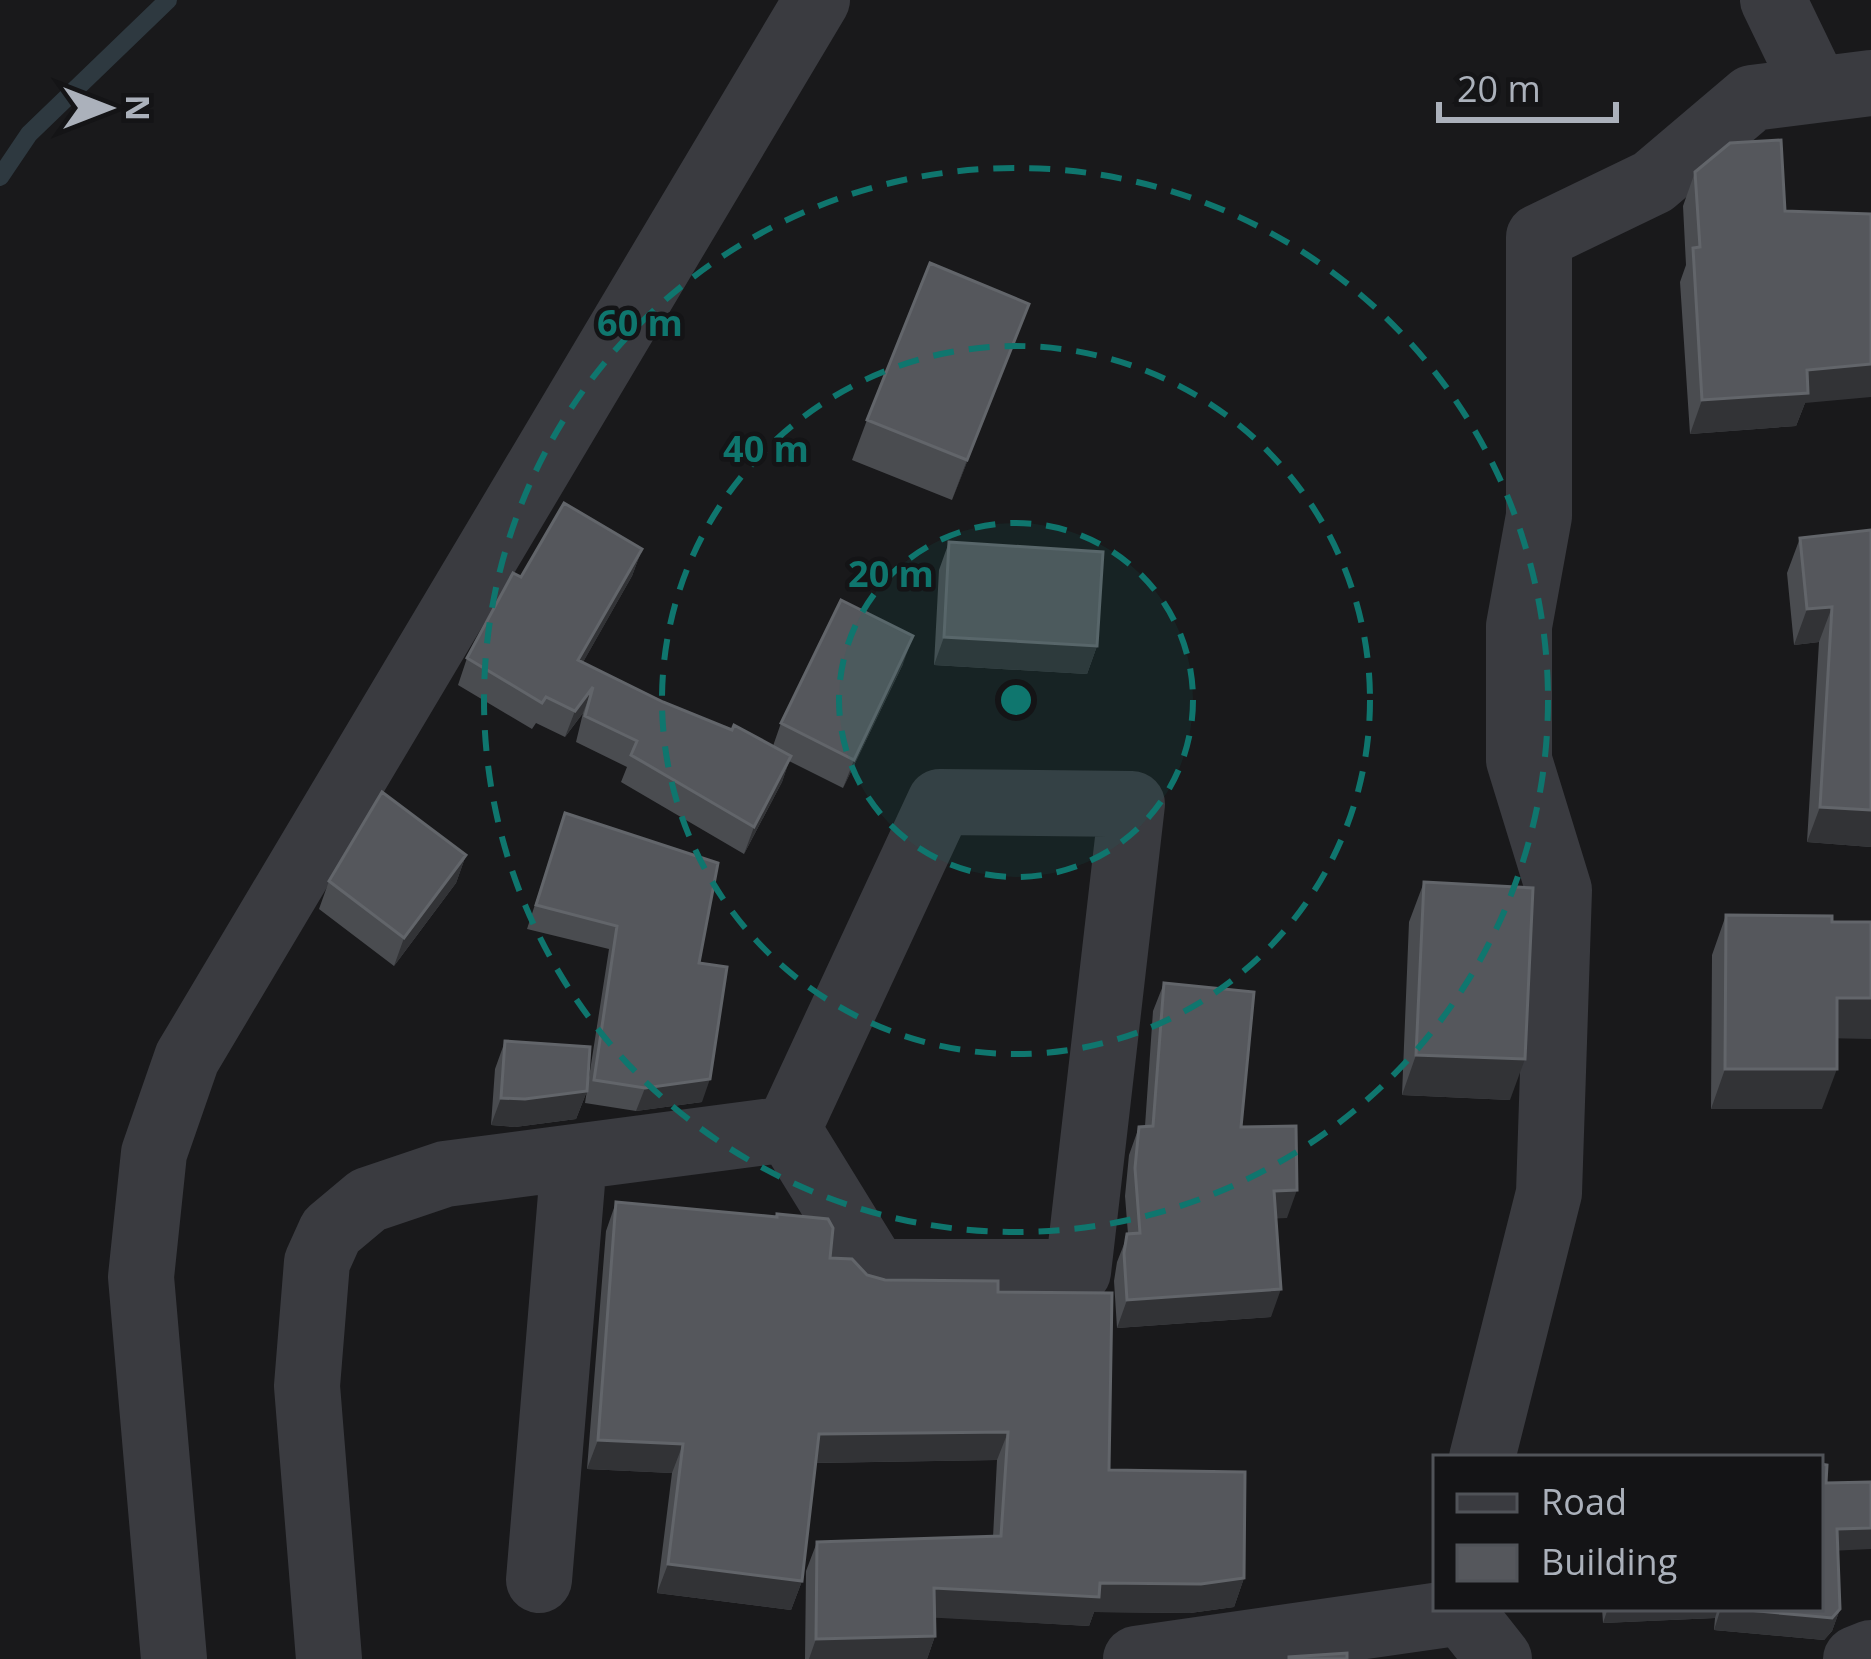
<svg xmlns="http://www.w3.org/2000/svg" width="1871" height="1659" viewBox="0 0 1871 1659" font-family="'Open Sans',sans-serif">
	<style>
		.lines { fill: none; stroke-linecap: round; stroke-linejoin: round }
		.stream { stroke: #2e3940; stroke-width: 18 }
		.street { stroke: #3a3b40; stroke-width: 66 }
		.wall { fill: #4a4c50 }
		.shaded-wall { fill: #323336 }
		.building { fill: #55575c; stroke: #62656a; stroke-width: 3 }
		.ring { fill: none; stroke: #0f766e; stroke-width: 6; stroke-dasharray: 21 15 }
		.centre { fill: #0f766e; stroke: #141416; stroke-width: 6 }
		.ring-label { font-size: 36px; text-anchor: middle; font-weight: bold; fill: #0f766e; stroke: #141416; stroke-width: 9; stroke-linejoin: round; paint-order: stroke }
	</style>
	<rect width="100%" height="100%" fill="#19191b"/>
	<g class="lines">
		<!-- stream -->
		<path class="stream" d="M 0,177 L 29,134 L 168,0"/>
		<!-- street -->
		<path class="street" d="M 1773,0 L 1816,89
			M 940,802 L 1132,804 L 1078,1272 L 876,1272 L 788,1129 Z
			M 1482,1458 L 1549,1193 L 1559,890 L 1519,760 L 1519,626 L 1539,516 L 1539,237 L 1653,182 L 1752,98 L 1871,83
			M 539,1580 L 574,1159
			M 1463,1608 L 1462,1612 L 1499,1659
			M 174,1659 L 141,1277 L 154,1153 L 187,1058 L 817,0
			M 329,1659 L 307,1386 L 317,1262 L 331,1231 L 368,1200 L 445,1174 L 788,1129
			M 1136,1659 L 1462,1612
			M 1856,1659 L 1871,1653"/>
	</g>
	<!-- wall -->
	<path class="wall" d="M 1695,172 L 1785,211 L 1805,403 L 1796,426 L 1690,434 L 1680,282 L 1686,265 L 1683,206 Z
		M 1029,304 L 952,500 L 852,460 L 867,420 Z
		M 1871,530 L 1871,847 L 1807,842 L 1819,642 L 1794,645 L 1787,573 L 1800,538 Z
		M 949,542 L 1097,646 L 1087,674 L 934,665 L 939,570 Z
		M 642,549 L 632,576 L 583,662 L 663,702 L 773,746 L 781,723 L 903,664 L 843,788 L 789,761 L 782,782 L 744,854 L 621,782 L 627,767 L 576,742 L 583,713 L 565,737 L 536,723 L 532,729 L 458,685 L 467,658 L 521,577 Z
		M 565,813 L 699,963 L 702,1102 L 636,1111 L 585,1103 L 609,949 L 527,929 Z
		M 466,855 L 456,883 L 394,966 L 319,909 L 329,881 Z
		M 1424,882 L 1510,1100 L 1402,1095 L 1409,922 Z
		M 1726,915 L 1822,1109 L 1711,1109 L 1712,955 Z
		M 1164,983 L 1241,1127 L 1287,1218 L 1276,1218 L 1271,1317 L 1117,1328 L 1114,1281 L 1117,1262 L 1128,1234 L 1125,1196 L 1129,1155 L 1139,1127 L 1145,1126 L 1153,1011 Z
		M 505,1041 L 587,1091 L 576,1119 L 515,1127 L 491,1125 L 495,1069 Z
		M 616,1202 L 830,1258 L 867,1275 L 885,1280 L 998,1292 L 1109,1470 L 1244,1578 L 1234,1607 L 1190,1613 L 1094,1612 L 1089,1626 L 935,1617 L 935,1636 L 927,1659 L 805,1659 L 806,1571 L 817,1542 L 993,1537 L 997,1460 L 815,1463 L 802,1581 L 791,1610 L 657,1593 L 672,1473 L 587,1469 L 606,1231 Z
		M 1826,1483 L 1838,1550 L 1840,1609 L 1832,1631 L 1824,1640 L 1714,1630 L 1715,1618 L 1603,1623 L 1602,1608 L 1820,1608 Z"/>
	<!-- shaded-wall -->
	<path class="shaded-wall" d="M 1029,304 L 1014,344 L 952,500 L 967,460 Z
		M 1871,364 L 1871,397 L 1805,403 L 1796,426 L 1690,434 L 1702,400 L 1807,370 Z
		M 642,549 L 632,576 L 569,687 L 578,660 Z
		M 1832,607 L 1819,642 L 1794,645 L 1807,609 Z
		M 913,636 L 903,664 L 843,788 L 854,760 Z
		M 944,637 L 1097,646 L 1087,674 L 934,665 Z
		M 593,687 L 583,713 L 565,737 L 575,711 Z
		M 791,756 L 782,782 L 744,854 L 754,827 Z
		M 1820,807 L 1871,810 L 1871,847 L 1807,842 Z
		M 466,855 L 456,883 L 394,966 L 404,938 Z
		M 1837,998 L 1871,998 L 1871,1039 L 1822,1038 Z
		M 1416,1055 L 1525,1059 L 1510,1100 L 1402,1095 Z
		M 1725,1069 L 1837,1069 L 1822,1109 L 1711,1109 Z
		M 710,1079 L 702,1102 L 636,1111 L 645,1088 Z
		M 587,1091 L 576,1119 L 515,1127 L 491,1125 L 501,1098 Z
		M 1297,1190 L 1287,1218 L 1264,1219 L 1274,1191 Z
		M 1281,1289 L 1271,1317 L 1117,1328 L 1127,1300 Z
		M 1008,1432 L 997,1460 L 808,1463 L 819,1434 Z
		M 598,1440 L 683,1444 L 672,1473 L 587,1469 Z
		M 1871,1528 L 1871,1549 L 1829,1551 L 1837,1529 Z
		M 668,1564 L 802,1581 L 791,1610 L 657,1593 Z
		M 1244,1578 L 1234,1607 L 1190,1613 L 1094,1612 L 1089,1626 L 923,1617 L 934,1588 Z
		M 1608,1608 L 1718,1608 L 1715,1618 L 1603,1623 Z
		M 1721,1608 L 1840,1609 L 1832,1631 L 1824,1640 L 1714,1630 Z
		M 935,1636 L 927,1659 L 809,1659 L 816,1639 Z"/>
	<!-- building -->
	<path class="building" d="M 1781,140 L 1785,211 L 1871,214 L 1871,364 L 1807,370 L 1808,393 L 1702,400 L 1693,248 L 1700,247 L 1695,172 L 1730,143 Z
		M 930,263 L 1029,304 L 967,460 L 867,420 Z
		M 564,503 L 642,549 L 578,660 L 663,702 L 732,730 L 734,725 L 791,756 L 754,827 L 631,755 L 637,741 L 585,716 L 593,687 L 575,711 L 546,697 L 542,703 L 467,658 L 513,573 L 521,577 Z
		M 1871,530 L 1871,810 L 1820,807 L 1832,607 L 1807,609 L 1800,538 Z
		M 949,542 L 1103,552 L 1097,646 L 944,637 Z
		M 841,600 L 913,636 L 854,760 L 781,723 Z
		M 382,792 L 466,855 L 404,938 L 329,881 Z
		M 565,813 L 718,863 L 699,963 L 727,967 L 710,1079 L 645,1088 L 594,1080 L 617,926 L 536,905 Z
		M 1424,882 L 1533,888 L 1525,1059 L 1416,1055 Z
		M 1726,915 L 1832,916 L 1832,922 L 1871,922 L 1871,998 L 1837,998 L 1837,1069 L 1725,1069 Z
		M 1164,983 L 1254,992 L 1241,1127 L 1296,1126 L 1297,1190 L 1274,1191 L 1281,1289 L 1127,1300 L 1124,1253 L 1127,1234 L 1140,1233 L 1135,1168 L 1139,1127 L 1153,1126 Z
		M 505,1041 L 590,1047 L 587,1091 L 525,1099 L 501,1098 Z
		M 616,1202 L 777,1217 L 777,1214 L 828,1219 L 833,1228 L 830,1258 L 852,1259 L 867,1275 L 885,1280 L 998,1281 L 998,1292 L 1112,1293 L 1109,1470 L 1245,1472 L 1244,1578 L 1201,1584 L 1100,1583 L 1099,1597 L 934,1588 L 935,1636 L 816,1639 L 817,1542 L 1001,1536 L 1008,1432 L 819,1434 L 802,1581 L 668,1564 L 683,1444 L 598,1440 Z
		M 1820,1464 L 1827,1465 L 1826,1483 L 1871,1482 L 1871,1528 L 1837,1529 L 1840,1609 L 1832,1618 L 1726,1608 L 1820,1608 Z
		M 1347,1653 L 1347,1659 L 1289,1659 L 1289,1657 Z"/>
	<!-- distance rings -->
	<circle cx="1016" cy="700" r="177" fill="#0f766e" fill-opacity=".12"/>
	<g class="ring">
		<circle cx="1016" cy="700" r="177"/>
		<circle cx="1016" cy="700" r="354"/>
		<circle cx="1016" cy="700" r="532"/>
	</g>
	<circle cx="1016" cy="700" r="18" class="centre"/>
	<g class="ring-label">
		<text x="640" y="336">60 m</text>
		<text x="766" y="462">40 m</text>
		<text x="891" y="587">20 m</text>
	</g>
	<!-- legend -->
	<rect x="1433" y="1455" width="390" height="156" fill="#141416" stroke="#505358" stroke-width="3"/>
	<rect x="1457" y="1494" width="60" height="18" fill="#3a3b40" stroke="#505358" stroke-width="3"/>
	<text x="1541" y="1515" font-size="36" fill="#abb1bb">Road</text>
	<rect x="1457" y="1545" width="60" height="36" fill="#55575c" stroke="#505358" stroke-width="3"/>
	<text x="1541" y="1575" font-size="36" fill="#abb1bb">Building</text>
	<!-- north arrow -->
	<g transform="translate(108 108) rotate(90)" stroke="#141416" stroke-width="9" paint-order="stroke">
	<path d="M0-9L21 45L0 30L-21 45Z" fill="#abb1bb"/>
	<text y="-18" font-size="33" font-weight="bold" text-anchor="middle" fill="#abb1bb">N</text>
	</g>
	<!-- scale -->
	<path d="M1439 102v18h177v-18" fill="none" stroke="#abb1bb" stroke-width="6"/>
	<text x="1457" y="102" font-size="36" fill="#abb1bb" stroke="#141416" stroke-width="9" paint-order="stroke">20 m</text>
</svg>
